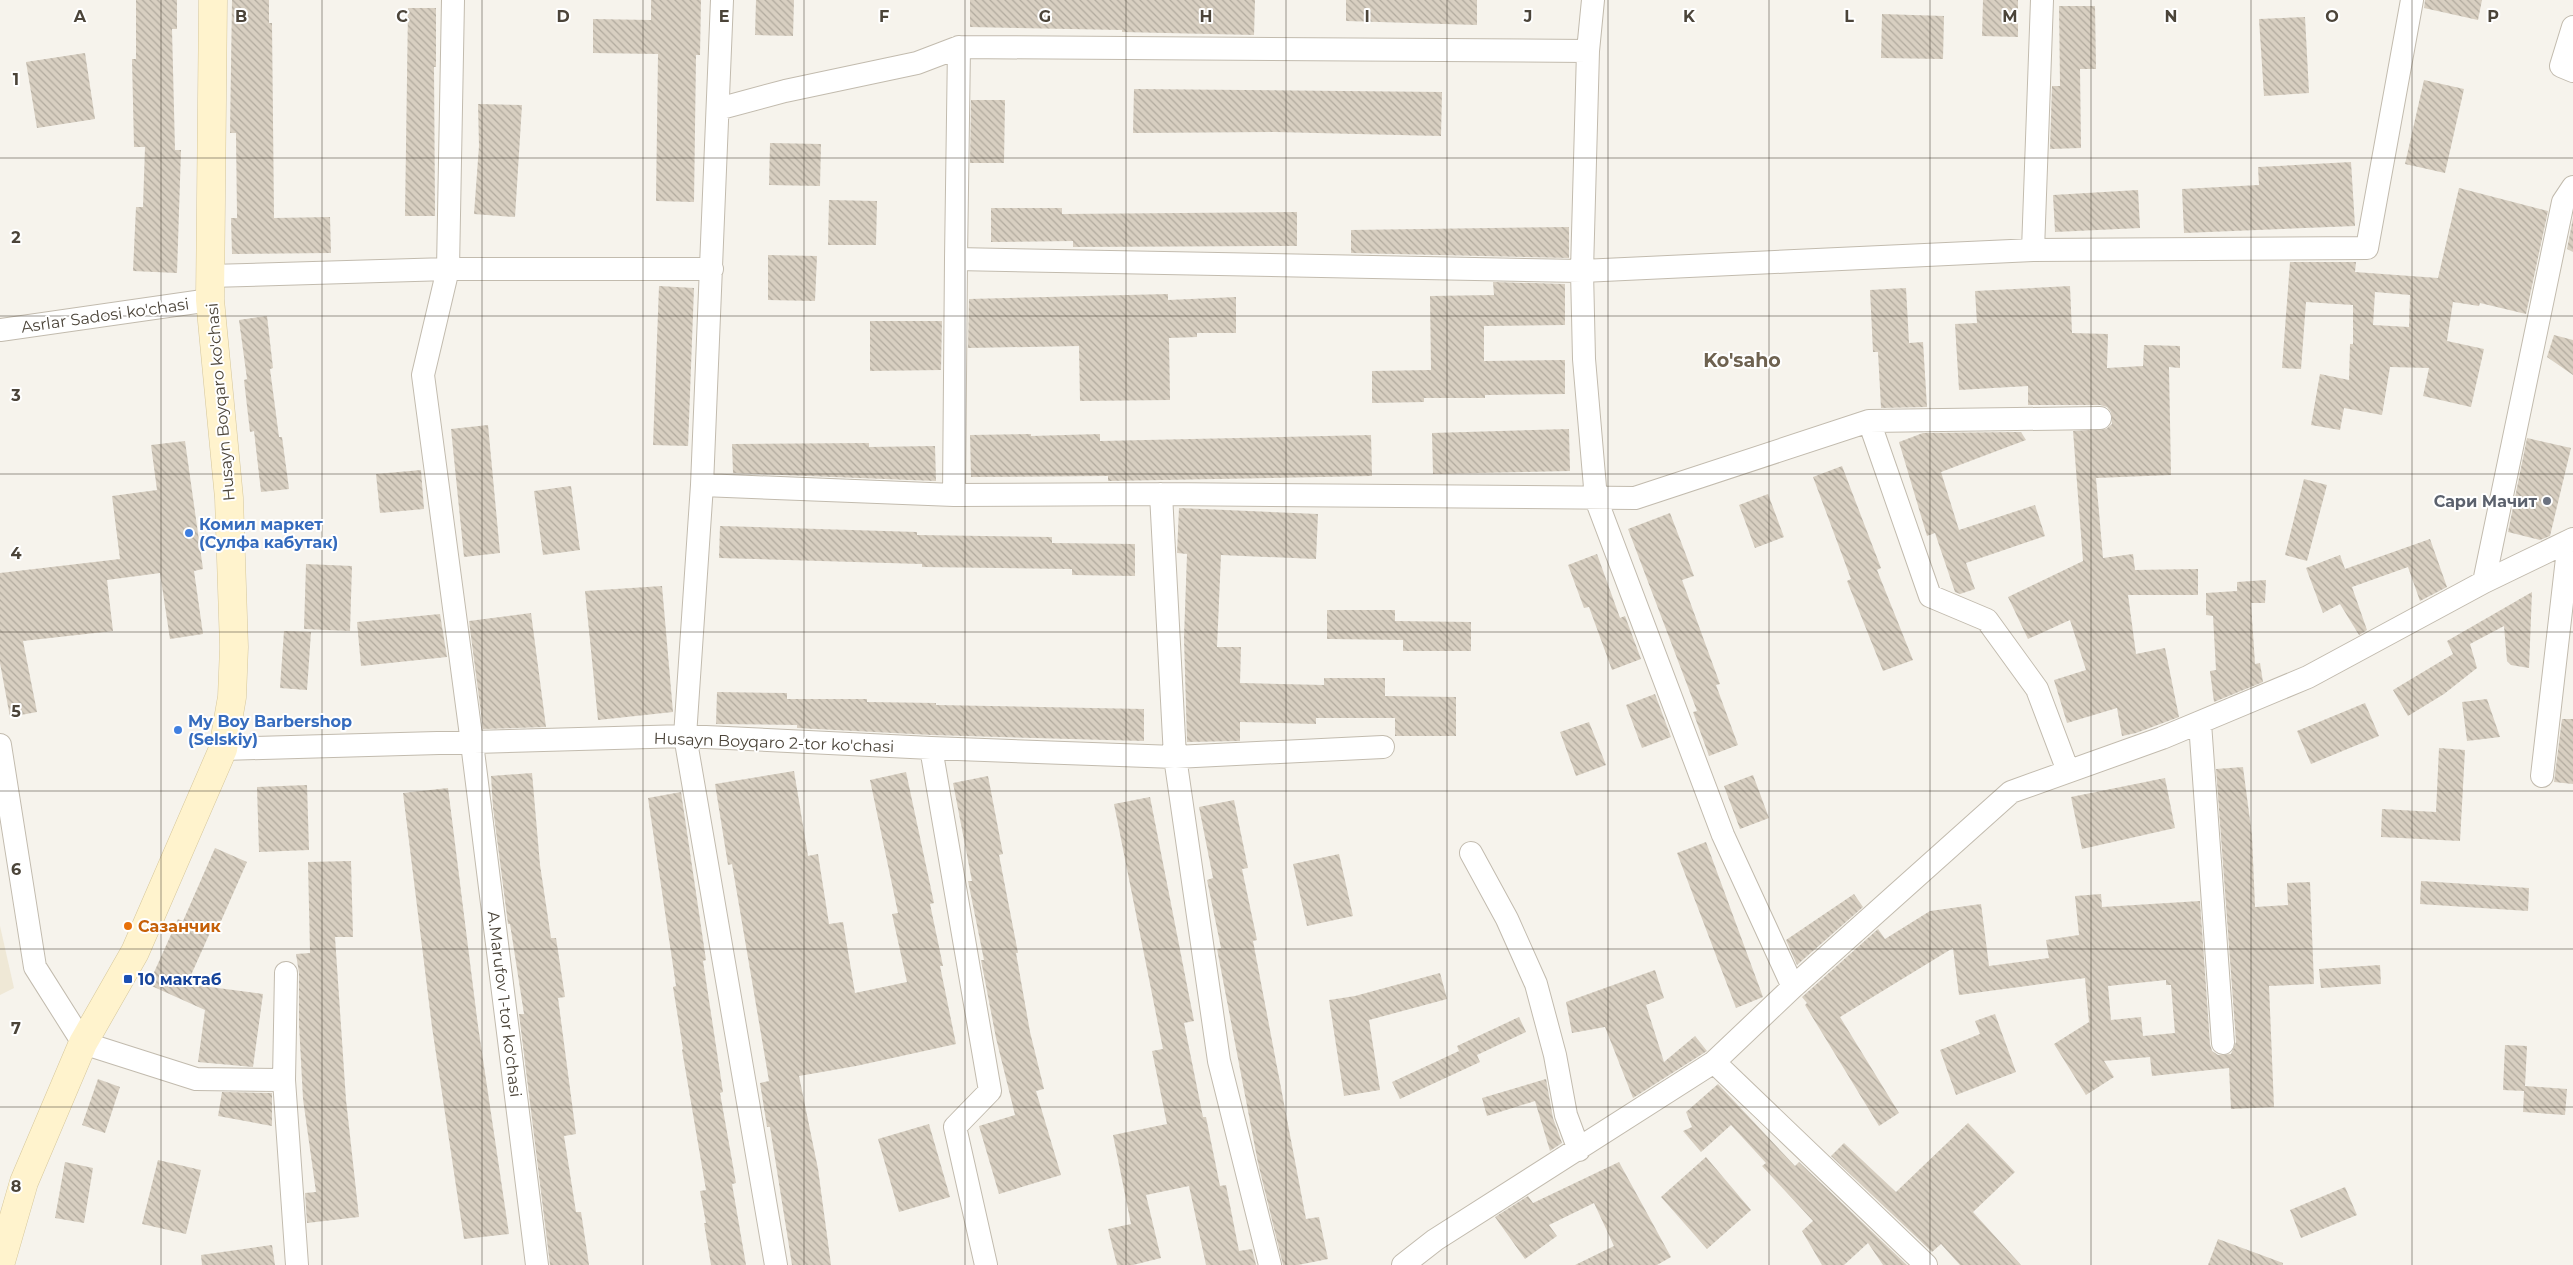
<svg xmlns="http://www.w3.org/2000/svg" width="2573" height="1265" viewBox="0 0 2573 1265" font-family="Montserrat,sans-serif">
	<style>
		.education { fill: #efe8d6 }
		.building { fill: url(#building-back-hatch); fill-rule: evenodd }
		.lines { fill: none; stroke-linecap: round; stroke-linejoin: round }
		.street-casing { stroke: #c2bbae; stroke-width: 24 }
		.secondary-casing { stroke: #d6c79b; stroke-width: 29 }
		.street { stroke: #fff; stroke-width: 22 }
		.secondary { stroke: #fff3cd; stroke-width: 28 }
		.grid { fill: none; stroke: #4b4439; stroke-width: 1; stroke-opacity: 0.55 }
		.worship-dot { fill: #6b7280; stroke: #fff; stroke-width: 2 }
		.shop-dot { fill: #3f7fe0; stroke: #fff; stroke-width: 2 }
		.food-dot { fill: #e8710a; stroke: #fff; stroke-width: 2 }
		.transit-dot { fill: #1a4fb4; stroke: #fff; stroke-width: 2 }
		.labels { text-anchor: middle; stroke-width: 4; stroke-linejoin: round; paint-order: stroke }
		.street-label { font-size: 16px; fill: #4b4439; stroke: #fff }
		.worship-label { font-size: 16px; font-weight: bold; fill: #5b616d; stroke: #fff; text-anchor: end }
		.shop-label { font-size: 16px; font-weight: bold; fill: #366cbe; stroke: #fff; text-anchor: start }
		.food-label { font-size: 16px; font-weight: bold; fill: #c56008; stroke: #fff; text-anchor: start }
		.transit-label { font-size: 16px; font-weight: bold; fill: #164399; stroke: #fff; text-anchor: start }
		.quarter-label { font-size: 19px; font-weight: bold; fill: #6e6250; stroke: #fff }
		.grid-label { font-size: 16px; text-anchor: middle; font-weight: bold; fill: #4b4439; stroke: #fff; stroke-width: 4; stroke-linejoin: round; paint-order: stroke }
	</style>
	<defs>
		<pattern id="building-back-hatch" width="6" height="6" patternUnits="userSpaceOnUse" patternTransform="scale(1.25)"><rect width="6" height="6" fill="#d8cfc1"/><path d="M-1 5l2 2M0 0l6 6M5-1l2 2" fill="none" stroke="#b1aa9e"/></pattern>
	</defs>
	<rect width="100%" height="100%" fill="#f6f3ec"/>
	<!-- education -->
	<path class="education" d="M 0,926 L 14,988 L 0,995 Z"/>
	<!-- building -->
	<path class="building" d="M 136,0 L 177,0 L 177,29 L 172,29 L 175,150 L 181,150 L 177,273 L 133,271 L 136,207 L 143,207 L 145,147 L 134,147 L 132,59 L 136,59 Z
		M 232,0 L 269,0 L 269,23 L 272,23 L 274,218 L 330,217 L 331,253 L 232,254 L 231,218 L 237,218 L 236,133 L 230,133 Z
		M 651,0 L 701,0 L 700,55 L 696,55 L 694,202 L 656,201 L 658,54 L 593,53 L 593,19 L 651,20 Z
		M 756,0 L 794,0 L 793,36 L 755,35 Z
		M 970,0 L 1255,0 L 1254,35 L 1122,32 L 1122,30 L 970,27 Z
		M 1346,0 L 1477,0 L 1477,25 L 1346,21 Z
		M 1983,0 L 2018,0 L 2018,37 L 1982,36 Z
		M 2425,0 L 2482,0 L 2478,20 L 2424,8 Z
		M 2059,6 L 2095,6 L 2096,69 L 2080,69 L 2081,148 L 2050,149 L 2052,86 L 2060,86 Z
		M 408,8 L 436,8 L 436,67 L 434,67 L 435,216 L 405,216 Z
		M 1882,14 L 1944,16 L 1943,59 L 1881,58 Z
		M 2305,17 L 2309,93 L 2264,96 L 2259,19 Z
		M 85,53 L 95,119 L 37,128 L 26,62 Z
		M 2424,80 L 2464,89 L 2445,173 L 2405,164 Z
		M 1134,89 L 1442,92 L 1441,136 L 1275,132 L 1133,133 Z
		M 971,100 L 1005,100 L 1004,163 L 970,163 Z
		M 478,104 L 522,105 L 515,217 L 474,214 L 479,146 Z
		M 770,143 L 821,144 L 820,186 L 769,185 Z
		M 2351,162 L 2355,226 L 2184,233 L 2182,189 L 2259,185 L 2258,167 Z
		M 2459,188 L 2548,211 L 2526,314 L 2480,303 L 2479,306 L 2453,302 L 2447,341 L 2484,349 L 2471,407 L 2423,396 L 2429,368 L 2390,367 L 2382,415 L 2344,408 L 2340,430 L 2311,425 L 2320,374 L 2349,380 L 2350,344 L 2353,344 L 2353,305 L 2306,302 L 2301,369 L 2282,368 L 2290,262 L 2356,262 L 2355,272 L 2438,278 ZM 2375,292 L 2410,295 L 2409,327 L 2373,325 Z
		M 2138,190 L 2140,228 L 2055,232 L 2053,195 Z
		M 829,200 L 877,201 L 876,245 L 828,245 Z
		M 991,208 L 1062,208 L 1062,214 L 1297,212 L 1297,246 L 1073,247 L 1073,241 L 991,242 Z
		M 2573,218 L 2573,252 L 2567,249 Z
		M 1569,227 L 1569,258 L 1351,253 L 1351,230 Z
		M 768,255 L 817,256 L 815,301 L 768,300 Z
		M 1493,282 L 1565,284 L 1565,325 L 1484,326 L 1484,361 L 1565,360 L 1565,394 L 1485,395 L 1485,398 L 1424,398 L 1424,402 L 1372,403 L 1372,371 L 1431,370 L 1430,296 L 1494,295 Z
		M 659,286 L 694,288 L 688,446 L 653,445 Z
		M 2070,286 L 2072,333 L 2108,334 L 2107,368 L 2143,366 L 2144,345 L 2180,346 L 2180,368 L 2169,367 L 2171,475 L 2096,478 L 2103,558 L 2133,554 L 2135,570 L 2198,569 L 2198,595 L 2128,595 L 2136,654 L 2165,648 L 2179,717 L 2136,733 L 2122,736 L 2117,708 L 2067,723 L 2054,680 L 2086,670 L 2070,620 L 2028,639 L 2008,597 L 2083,561 L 2073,431 L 2106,429 L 2112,424 L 2111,412 L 2107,407 L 2100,405 L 2028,405 L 2028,386 L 1959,390 L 1955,324 L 1977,323 L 1975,291 Z
		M 1906,288 L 1909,343 L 1923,342 L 1927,407 L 1881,408 L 1878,352 L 1873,352 L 1870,290 Z
		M 1168,294 L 1168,300 L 1236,297 L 1236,333 L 1197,333 L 1197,337 L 1169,338 L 1170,400 L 1080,401 L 1079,346 L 968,348 L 969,299 Z
		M 267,316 L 273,368 L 270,369 L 279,437 L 282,437 L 289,489 L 261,492 L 254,431 L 250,432 L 244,380 L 247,379 L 239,320 Z
		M 870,321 L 942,321 L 941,370 L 870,371 Z
		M 2554,335 L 2573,340 L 2573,375 L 2547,357 Z
		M 488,425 L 500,553 L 464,557 L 451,429 Z
		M 1569,429 L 1570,471 L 1433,474 L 1432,433 Z
		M 2021,432 L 2026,440 L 1941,472 L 1959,530 L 2035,505 L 2045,536 L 1966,563 L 1975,589 L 1960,594 L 1955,592 L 1935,533 L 1927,536 L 1899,442 L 1923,433 Z
		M 1031,434 L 1031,436 L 1100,434 L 1100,441 L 1371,435 L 1372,476 L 1108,481 L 1108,476 L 971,477 L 970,435 Z
		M 2527,438 L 2571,448 L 2550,536 L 2540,540 L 2508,532 Z
		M 185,441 L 203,569 L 194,571 L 203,634 L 170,639 L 160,573 L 107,580 L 113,631 L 23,641 L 37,712 L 10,717 L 0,663 L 0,573 L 120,559 L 112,496 L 157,490 L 151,445 Z
		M 869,443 L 869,447 L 935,446 L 936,481 L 733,473 L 732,444 Z
		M 1842,466 L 1881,568 L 1877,570 L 1913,660 L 1883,671 L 1847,581 L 1851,579 L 1813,477 Z
		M 421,470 L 424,509 L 380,513 L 376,474 Z
		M 2304,479 L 2327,485 L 2307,561 L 2285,555 Z
		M 571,486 L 580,550 L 543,555 L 534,491 Z
		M 1768,494 L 1784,537 L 1755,548 L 1739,505 Z
		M 1179,508 L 1318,514 L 1316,559 L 1221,555 L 1217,647 L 1241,647 L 1240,683 L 1324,685 L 1324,678 L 1385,678 L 1385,696 L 1456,697 L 1456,736 L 1395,736 L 1395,718 L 1316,718 L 1316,724 L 1240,722 L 1240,741 L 1187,742 L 1184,638 L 1187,554 L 1177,553 Z
		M 1670,513 L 1694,576 L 1682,580 L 1720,684 L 1716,685 L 1738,745 L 1709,756 L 1693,712 L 1697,711 L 1628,529 Z
		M 720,526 L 917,532 L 917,535 L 1052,537 L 1052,543 L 1135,544 L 1135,576 L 1072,575 L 1072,569 L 922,567 L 922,564 L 719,558 Z
		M 2430,539 L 2447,587 L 2420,601 L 2408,567 L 2352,587 L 2367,630 L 2359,635 L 2340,604 L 2323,613 L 2306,568 L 2340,555 L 2345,569 Z
		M 1597,554 L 1620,618 L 1625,616 L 1641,659 L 1612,670 L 1589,607 L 1584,608 L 1568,565 Z
		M 306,564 L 352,566 L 350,631 L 304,629 Z
		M 2266,580 L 2265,603 L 2251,603 L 2255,664 L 2260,663 L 2263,682 L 2214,702 L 2210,671 L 2216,670 L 2213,616 L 2206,615 L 2206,593 L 2237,591 L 2237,582 Z
		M 662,586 L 673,712 L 598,720 L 585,591 Z
		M 2532,592 L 2529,668 L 2511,665 L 2507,661 L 2504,626 L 2470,644 L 2477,668 L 2444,694 L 2408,716 L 2393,690 L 2453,654 L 2447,641 Z
		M 1327,610 L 1395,610 L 1395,621 L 1471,622 L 1471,651 L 1403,651 L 1403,640 L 1327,639 Z
		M 531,613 L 546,727 L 483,729 L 469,621 Z
		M 440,614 L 447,657 L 361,666 L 357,622 Z
		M 284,631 L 311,632 L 307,690 L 280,688 Z
		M 717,692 L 787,693 L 787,699 L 867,699 L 867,702 L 936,703 L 936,705 L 1144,709 L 1144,741 L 932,735 L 797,728 L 797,725 L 716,724 Z
		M 1655,694 L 1671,737 L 1642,748 L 1626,705 Z
		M 2487,699 L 2500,737 L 2467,741 L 2462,702 Z
		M 2365,703 L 2379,736 L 2311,764 L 2297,731 Z
		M 2562,719 L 2573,719 L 2573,784 L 2554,782 Z
		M 1589,722 L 1606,765 L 1576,776 L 1560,732 Z
		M 2439,748 L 2465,750 L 2460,841 L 2381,837 L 2382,809 L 2436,812 Z
		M 2243,767 L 2252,836 L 2255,907 L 2288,905 L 2287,883 L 2310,882 L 2314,984 L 2269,986 L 2274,1107 L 2231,1109 L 2229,1068 L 2152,1076 L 2150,1057 L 2104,1061 L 2114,1077 L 2086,1095 L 2054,1044 L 2089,1022 L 2085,978 L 1959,995 L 1953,948 L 1840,1017 L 1899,1113 L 1879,1126 L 1805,1005 L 1807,1003 L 1802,997 L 1878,929 L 1885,939 L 1930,911 L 1981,904 L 1989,966 L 2049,958 L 2046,940 L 2079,935 L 2075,896 L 2101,894 L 2102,907 L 2200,901 L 2210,1044 L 2212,1051 L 2218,1055 L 2231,1054 L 2236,1042 L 2216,769 ZM 2166,980 L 2166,985 L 2171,985 L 2175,1033 L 2143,1036 L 2141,1017 L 2111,1020 L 2108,986 Z
		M 794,771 L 808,856 L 818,854 L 829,924 L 843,922 L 855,993 L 907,982 L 892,914 L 898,913 L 870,780 L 906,772 L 934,903 L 930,904 L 943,966 L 940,966 L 956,1044 L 856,1066 L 799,1076 L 818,1169 L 831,1265 L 792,1265 L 770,1127 L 767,1127 L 760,1083 L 769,1081 L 732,864 L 728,865 L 715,784 Z
		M 532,773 L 540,865 L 551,938 L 556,938 L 565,997 L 558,998 L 576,1134 L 564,1136 L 576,1212 L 581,1212 L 589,1265 L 550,1265 L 519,1014 L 524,1014 L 510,924 L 508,924 L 493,808 L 491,776 Z
		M 1753,775 L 1769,818 L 1740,829 L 1724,786 Z
		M 988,776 L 1003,854 L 999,855 L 1018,953 L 1016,953 L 1030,1032 L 1044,1089 L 1036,1091 L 1061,1175 L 999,1194 L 979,1126 L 1015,1115 L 996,1038 L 981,960 L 984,960 L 968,881 L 972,881 L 953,783 Z
		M 2165,778 L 2175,828 L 2082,849 L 2071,797 Z
		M 307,785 L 309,850 L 259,852 L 257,787 Z
		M 448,788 L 478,1026 L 509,1234 L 464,1239 L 432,1027 L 403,793 Z
		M 681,792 L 706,960 L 703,961 L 723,1092 L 720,1093 L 736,1183 L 732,1184 L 746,1265 L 711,1265 L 704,1223 L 706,1223 L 700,1191 L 706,1190 L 682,1050 L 683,1049 L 673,987 L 676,986 L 648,798 Z
		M 1150,797 L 1194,1021 L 1184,1023 L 1203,1117 L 1206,1117 L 1220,1186 L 1226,1185 L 1239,1251 L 1252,1249 L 1256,1265 L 1206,1265 L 1189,1186 L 1146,1195 L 1161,1258 L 1133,1265 L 1117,1265 L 1108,1229 L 1131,1224 L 1113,1135 L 1167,1124 L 1152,1051 L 1163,1049 L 1114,804 Z
		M 1234,800 L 1248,868 L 1242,869 L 1257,940 L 1253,941 L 1306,1219 L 1319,1217 L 1328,1259 L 1298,1265 L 1283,1265 L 1258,1163 L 1217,949 L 1221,948 L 1207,880 L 1213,878 L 1199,807 Z
		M 1706,842 L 1763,997 L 1736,1008 L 1677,853 Z
		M 215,848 L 247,862 L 218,928 L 213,926 L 187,984 L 263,994 L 253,1067 L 198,1062 L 205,1010 L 145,983 L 146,978 L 151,979 L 178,919 L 183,921 Z
		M 1339,854 L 1353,916 L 1307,926 L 1293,864 Z
		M 351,861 L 353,937 L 335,937 L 346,1100 L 359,1217 L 307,1223 L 305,1193 L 316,1192 L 303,1099 L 299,1024 L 299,973 L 296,954 L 310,953 L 308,862 Z
		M 2421,881 L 2529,888 L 2528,911 L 2420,904 Z
		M 1854,894 L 1863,907 L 1797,965 L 1786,940 Z
		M 2380,965 L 2381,984 L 2321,988 L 2319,969 Z
		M 1655,970 L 1664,998 L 1646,1005 L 1664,1062 L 1695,1036 L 1707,1051 L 1633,1098 L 1605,1027 L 1572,1033 L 1566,1002 Z
		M 1440,973 L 1447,999 L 1369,1020 L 1380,1090 L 1344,1096 L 1329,1000 L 1355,996 Z
		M 1995,1014 L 2016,1072 L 1956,1095 L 1940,1050 L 1980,1034 L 1975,1021 Z
		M 1519,1017 L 1526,1032 L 1477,1055 L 1480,1062 L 1400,1099 L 1392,1082 L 1459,1051 L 1457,1046 Z
		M 2505,1045 L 2527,1046 L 2525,1086 L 2567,1089 L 2565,1115 L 2523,1112 L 2524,1091 L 2503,1090 Z
		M 98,1079 L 120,1087 L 105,1133 L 82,1125 Z
		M 1546,1079 L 1553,1118 L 1562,1143 L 1550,1151 L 1535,1101 L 1487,1116 L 1482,1098 Z
		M 1718,1084 L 1795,1166 L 1799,1162 L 1907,1265 L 1883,1265 L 1868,1243 L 1844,1265 L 1822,1265 L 1802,1231 L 1813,1221 L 1762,1166 L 1766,1163 L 1731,1125 L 1701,1152 L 1683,1131 L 1692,1127 L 1686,1112 Z
		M 222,1092 L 272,1093 L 272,1126 L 218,1116 Z
		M 1968,1123 L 2015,1172 L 1973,1212 L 2021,1265 L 1960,1265 L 1941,1244 L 1932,1252 L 1831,1156 L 1844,1143 L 1896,1192 Z
		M 929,1124 L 950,1197 L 899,1212 L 878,1139 Z
		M 1706,1157 L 1751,1210 L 1707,1249 L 1661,1197 Z
		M 158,1160 L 201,1170 L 186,1234 L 142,1224 Z
		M 65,1162 L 93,1168 L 84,1223 L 55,1218 Z
		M 1619,1162 L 1671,1257 L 1657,1265 L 1575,1265 L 1614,1246 L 1594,1203 L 1549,1225 L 1557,1236 L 1525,1259 L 1495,1217 L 1528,1196 L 1533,1203 Z
		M 2345,1187 L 2357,1215 L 2301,1238 L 2290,1210 Z
		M 2218,1239 L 2283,1263 L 2283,1265 L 2208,1265 Z
		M 272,1245 L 275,1265 L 202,1265 L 201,1255 Z"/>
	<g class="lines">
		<defs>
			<path id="street" d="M 453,0 L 448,269 L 423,375 L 472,743 L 537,1265
				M 1593,0 L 1588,51 L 1582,271 L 1584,359 L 1596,499 L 1723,835 L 1793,987
				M 2573,27 L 2561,66 L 2573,71
				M 718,109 L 785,91 L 917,63 L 959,47 L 1588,51
				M 2033,250 L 2042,0
				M 956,259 L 959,47
				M 210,276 L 448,269 L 712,269
				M 0,330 L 210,300
				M 1869,421 L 2100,418
				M 702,485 L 722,0
				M 1161,494 L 1175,757 L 1219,1061 L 1270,1265
				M 954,495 L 956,259 L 1582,271 L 2033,250 L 2367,248 L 2412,0
				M 2484,582 L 2563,202 L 2573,187
				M 2200,723 L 2223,1043
				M 0,745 L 35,967 L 83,1043 L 196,1079 L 284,1080 L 297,1265
				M 931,748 L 990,1091 L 955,1127 L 986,1265
				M 223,749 L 685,736 L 931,748 L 1175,757 L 1383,747
				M 2542,776 L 2569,541
				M 1471,853 L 1507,919 L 1536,984 L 1555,1055 L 1566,1115 L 1579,1150
				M 1714,1062 L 1926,1265
				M 284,1080 L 286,973
				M 776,1265 L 685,736 L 702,485 L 954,495 L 1161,494 L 1635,498 L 1869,421 L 1930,596 L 1987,620 L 2037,689 L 2068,771
				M 1403,1265 L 1435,1240 L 1714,1062 L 1793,987 L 2011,792 L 2162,738 L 2308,677 L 2484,582 L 2573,539"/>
			<path id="secondary" d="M 0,1265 L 24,1182 L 83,1043 L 135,952 L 223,749 L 232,697 L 234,647 L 229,498 L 210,300 L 213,0"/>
		</defs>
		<!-- street casing -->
		<use href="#street" class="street-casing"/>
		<!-- secondary casing -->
		<use href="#secondary" class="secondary-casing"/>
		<!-- street -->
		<use href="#street" class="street"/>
		<!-- secondary -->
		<use href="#secondary" class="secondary"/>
	</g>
	<!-- grid -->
	<path class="grid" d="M 161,0 L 161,1265M 322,0 L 322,1265M 482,0 L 482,1265M 643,0 L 643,1265M 804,0 L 804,1265M 965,0 L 965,1265M 1126,0 L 1126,1265M 1286,0 L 1286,1265M 1447,0 L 1447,1265M 1608,0 L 1608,1265M 1769,0 L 1769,1265M 1930,0 L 1930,1265M 2091,0 L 2091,1265M 2251,0 L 2251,1265M 2412,0 L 2412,1265M 0,158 L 2573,158M 0,316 L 2573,316M 0,474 L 2573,474M 0,632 L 2573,632M 0,791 L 2573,791M 0,949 L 2573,949M 0,1107 L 2573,1107"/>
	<!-- markers -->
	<circle class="worship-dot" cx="2547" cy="501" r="5"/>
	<g class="shop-dot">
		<circle cx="189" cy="533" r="5"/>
		<circle cx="178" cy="730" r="5"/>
	</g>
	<circle class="food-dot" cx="128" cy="926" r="5"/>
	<rect class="transit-dot" x="123" y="974" width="10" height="10" rx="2.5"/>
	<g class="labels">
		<!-- street labels -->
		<g class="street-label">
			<text transform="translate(105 315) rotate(-8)" y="6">Asrlar Sadosi ko'chasi</text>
			<text transform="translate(220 402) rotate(-95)" y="6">Husayn Boyqaro ko'chasi</text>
			<text transform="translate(774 742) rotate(2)" y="6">Husayn Boyqaro 2-tor ko'chasi</text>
			<text transform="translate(505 1004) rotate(83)" y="6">A.Marufov 1-tor ko'chasi</text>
		</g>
		<!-- worship labels -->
		<g class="worship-label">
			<text x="2537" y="507">Сари Мачит</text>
		</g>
		<!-- shop labels -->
		<g class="shop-label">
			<text x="199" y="530">Комил маркет<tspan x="199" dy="18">(Сулфа кабутак)</tspan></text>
			<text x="188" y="727">My Boy Barbershop<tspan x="188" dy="18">(Selskiy)</tspan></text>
		</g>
		<!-- food labels -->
		<g class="food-label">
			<text x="138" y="932">Сазанчик</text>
		</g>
		<!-- transit labels -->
		<g class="transit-label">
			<text x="138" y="985">10 мактаб</text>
		</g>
		<!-- quarter labels -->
		<g class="quarter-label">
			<text x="1742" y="367">Ko'saho</text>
		</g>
	</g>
	<g class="grid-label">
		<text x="80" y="22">A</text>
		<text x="241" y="22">B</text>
		<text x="402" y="22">C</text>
		<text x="563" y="22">D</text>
		<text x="724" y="22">E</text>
		<text x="884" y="22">F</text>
		<text x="1045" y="22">G</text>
		<text x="1206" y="22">H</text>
		<text x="1367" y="22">I</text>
		<text x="1528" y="22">J</text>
		<text x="1689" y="22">K</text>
		<text x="1849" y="22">L</text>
		<text x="2010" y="22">M</text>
		<text x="2171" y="22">N</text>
		<text x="2332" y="22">O</text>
		<text x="2493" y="22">P</text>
		<text x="16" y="85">1</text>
		<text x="16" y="243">2</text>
		<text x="16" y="401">3</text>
		<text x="16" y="559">4</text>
		<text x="16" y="717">5</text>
		<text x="16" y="875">6</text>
		<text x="16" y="1034">7</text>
		<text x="16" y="1192">8</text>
	</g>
</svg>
